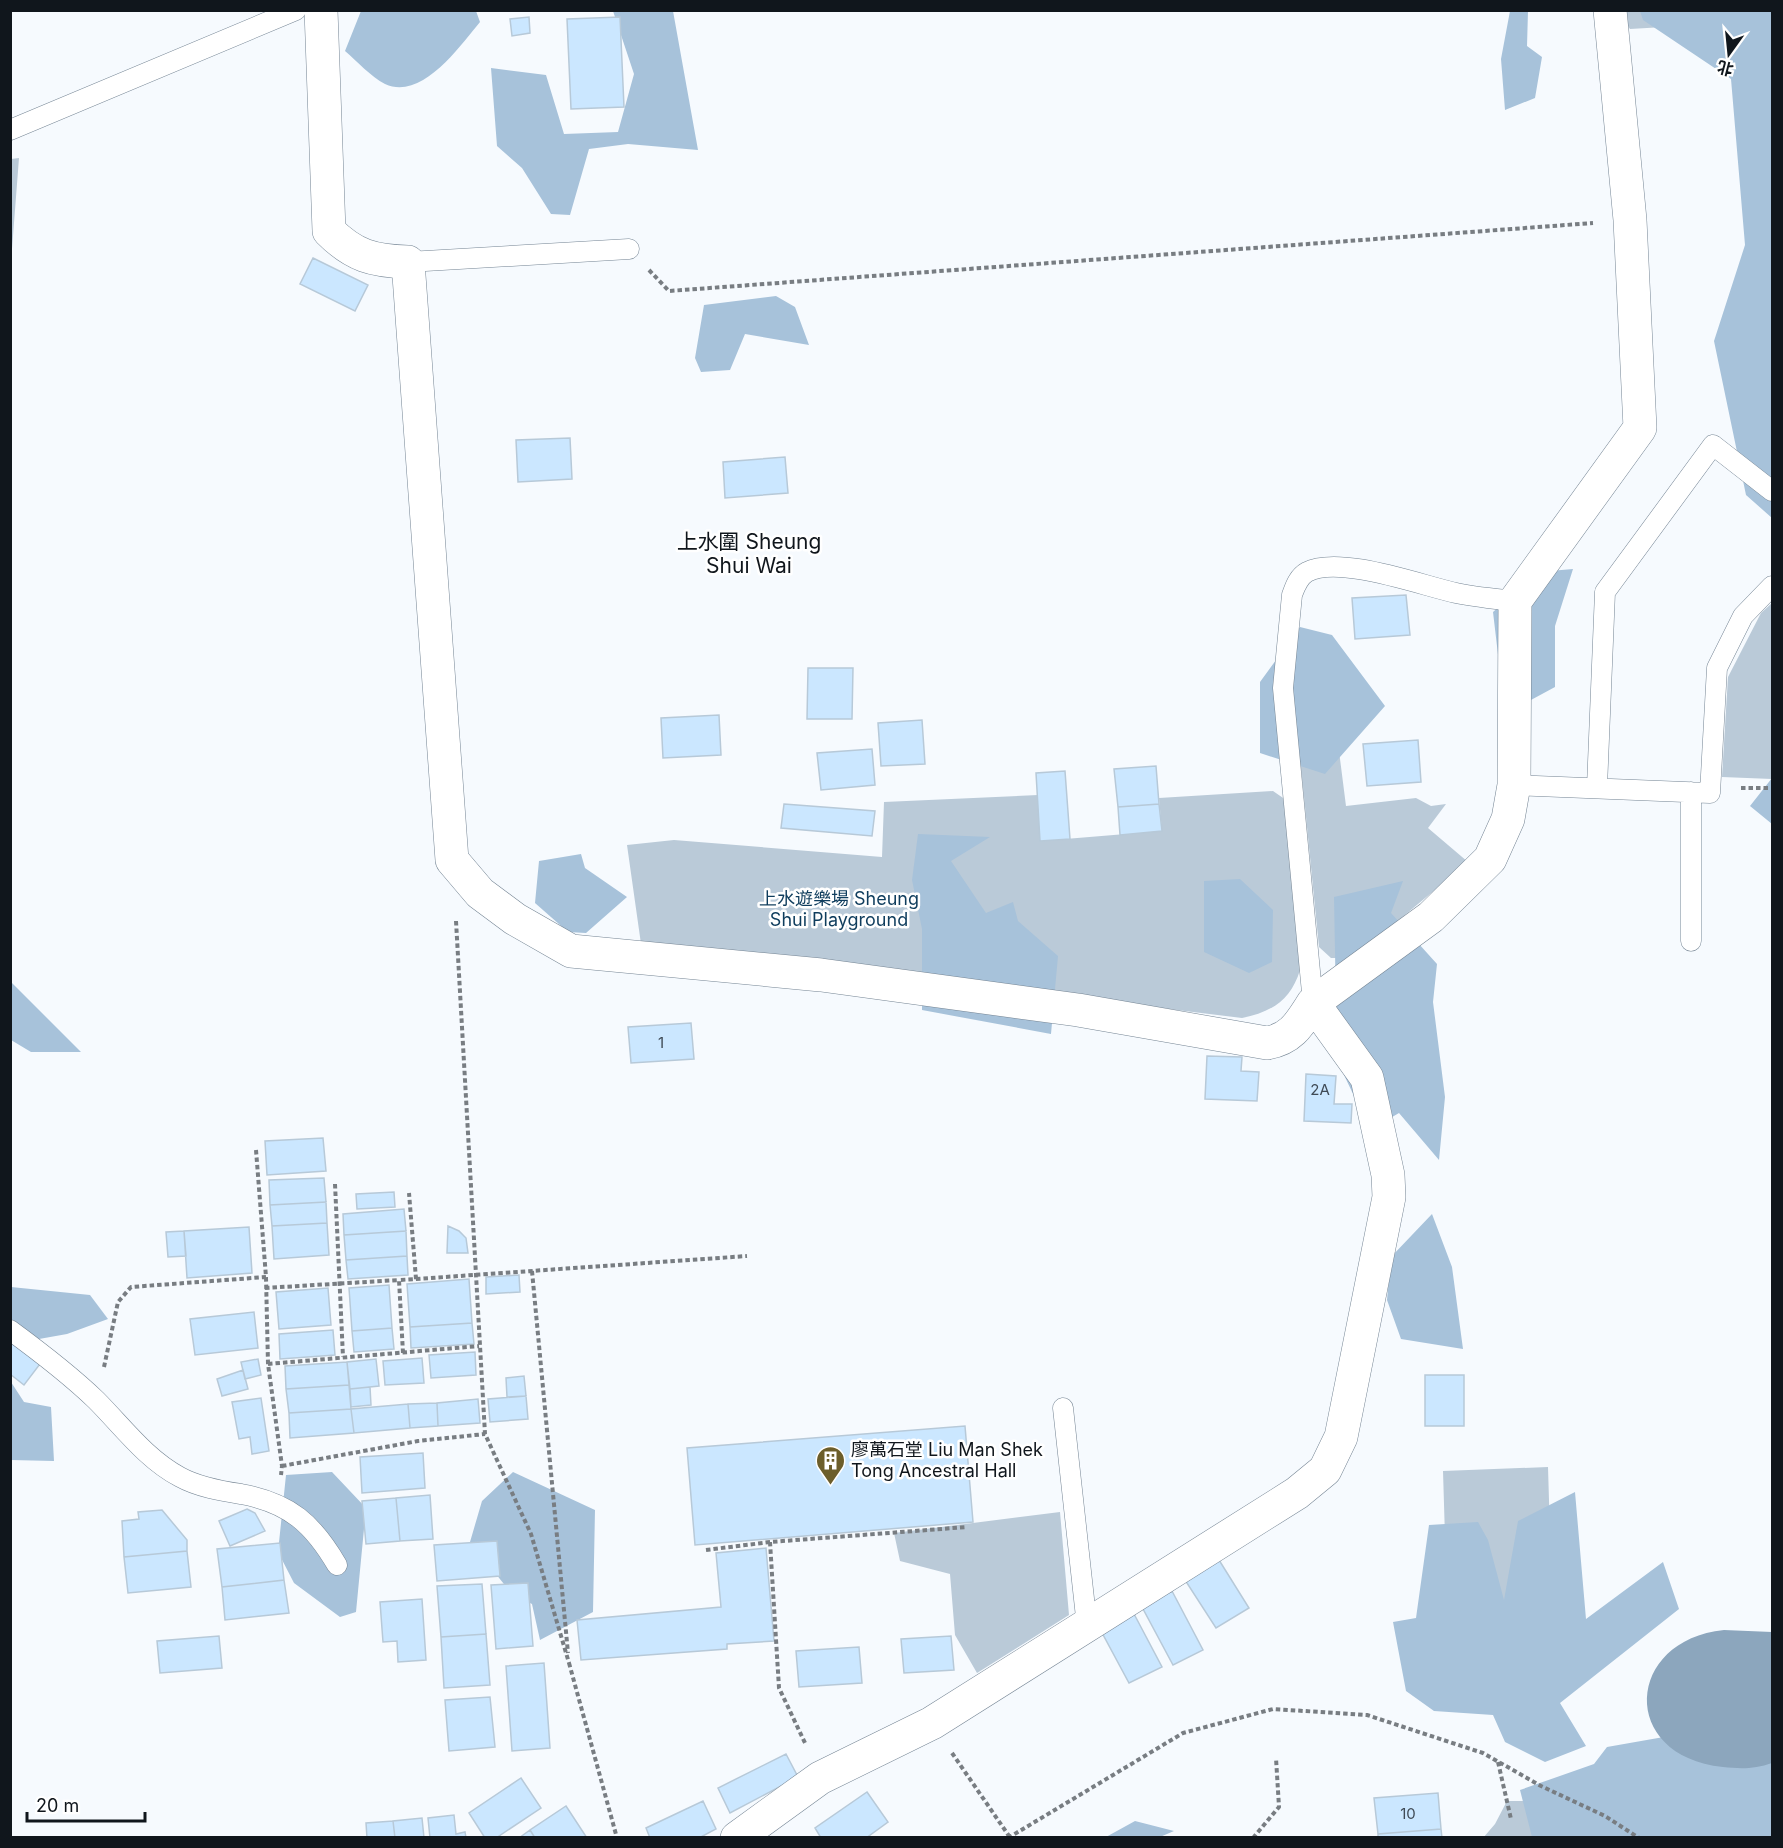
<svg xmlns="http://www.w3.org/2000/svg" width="1783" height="1848" viewBox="0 0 1783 1848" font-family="Inter,'Noto Sans SC',sans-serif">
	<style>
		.green { fill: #bacad8 }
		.forest { fill: #a7c2da }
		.water { fill: #8ca6bd }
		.building { fill: #cbe7ff; stroke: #b7c9d8; stroke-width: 1.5 }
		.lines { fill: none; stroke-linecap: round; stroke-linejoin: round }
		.service-casing { stroke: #758594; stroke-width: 21 }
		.minor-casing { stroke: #758594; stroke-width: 34 }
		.path { stroke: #787d82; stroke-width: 4; stroke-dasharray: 4.5 3; stroke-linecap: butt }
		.service { stroke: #fff; stroke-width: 20 }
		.minor { stroke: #fff; stroke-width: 33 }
		.labels { text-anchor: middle; stroke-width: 5; stroke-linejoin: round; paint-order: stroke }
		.number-label { font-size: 15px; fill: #3f4a55 }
		.park-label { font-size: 18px; fill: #0f3d5d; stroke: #fff }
		.poi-label { font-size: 18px; fill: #10161c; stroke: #fff; text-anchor: start }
		.quarter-label { font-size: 21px; fill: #10161c; stroke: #fff }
	</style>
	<rect width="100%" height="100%" fill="#f6fafe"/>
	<!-- green -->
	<path class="green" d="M 1618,11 L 1757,11 L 1749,22 L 1630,29 Z
		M 19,158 L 11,262 L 11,159 Z
		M 1772,603 L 1772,779 L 1722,777 L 1728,677 L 1761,613 Z
		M 1339,751 L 1346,806 L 1416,798 L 1431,806 L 1446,804 L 1428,828 L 1468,862 L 1393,925 L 1337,958 L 1331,958 L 1319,947 L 1300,757 Z
		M 1273,791 L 1286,800 L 1300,970 C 1291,1000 1272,1012 1242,1018 L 641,944 L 627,845 L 674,840 L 882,857 L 884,802 L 1038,795 L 1041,841 L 1162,831 L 1159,798 Z
		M 1548,1467 L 1554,1666 L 1449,1669 L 1443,1471 Z
		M 1060,1512 L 1069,1615 L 977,1673 L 955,1635 L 950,1574 L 900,1561 L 894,1533 Z
		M 1507,1801 L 1529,1801 L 1576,1838 L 1483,1838 L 1495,1824 Z"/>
	<!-- forest -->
	<path class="forest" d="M 361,11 L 476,11 L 480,22 C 460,46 422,101 385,84 C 371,77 357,61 345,51 Z
		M 613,11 L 673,11 L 698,150 L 628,144 L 589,149 L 570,215 L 551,214 L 522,168 L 497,146 L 491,68 L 546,75 L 564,134 L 618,132 L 634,74 Z
		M 1510,11 L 1528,11 L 1527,46 L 1542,57 L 1535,98 L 1505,110 L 1501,59 Z
		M 1640,11 L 1772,11 L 1772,518 L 1746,495 L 1714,341 L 1745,245 L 1731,79 L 1643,20 Z
		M 776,296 L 795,307 L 809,345 L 745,334 L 730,370 L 701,372 L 695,358 L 704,305 Z
		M 1573,569 L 1555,626 L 1555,687 L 1505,714 L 1493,612 L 1538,572 Z
		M 1300,627 L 1332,635 L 1385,706 L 1325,774 L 1260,753 L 1260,682 Z
		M 1772,778 L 1772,824 L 1750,806 Z
		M 918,834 L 990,837 L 951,861 L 986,913 L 1013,902 L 1018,921 L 1058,956 L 1051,1034 L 922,1010 L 922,929 L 912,880 Z
		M 581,854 L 585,868 L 627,897 L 586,933 L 568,932 L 535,903 L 539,861 Z
		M 1240,879 L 1273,910 L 1272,962 L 1249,973 L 1204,952 L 1204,881 Z
		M 1403,881 L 1391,913 L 1437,964 L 1433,1002 L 1445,1097 L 1439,1160 L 1399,1113 L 1370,1130 L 1337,1060 L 1334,897 Z
		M 11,982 L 81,1052 L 31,1052 L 11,1040 Z
		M 1432,1214 L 1452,1267 L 1463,1349 L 1401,1339 L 1387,1300 L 1391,1257 Z
		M 11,1287 L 90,1295 L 108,1319 L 67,1334 L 11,1344 Z
		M 11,1382 L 24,1402 L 51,1407 L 54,1461 L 11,1460 Z
		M 332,1472 L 366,1508 L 356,1612 L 340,1617 L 294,1583 L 278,1552 L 286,1475 Z
		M 513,1472 L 595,1510 L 593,1612 L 540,1640 L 532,1604 L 512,1594 L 470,1542 L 482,1501 Z
		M 1575,1492 L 1586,1619 L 1663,1562 L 1679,1609 L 1560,1703 L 1586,1746 L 1545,1762 L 1505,1742 L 1493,1715 L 1434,1711 L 1406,1691 L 1393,1622 L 1416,1618 L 1429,1525 L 1478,1522 L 1488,1540 L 1504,1600 L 1518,1521 Z
		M 1749,1722 L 1772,1735 L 1772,1837 L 1532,1837 L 1520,1790 L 1594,1764 L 1607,1747 Z
		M 1135,1821 L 1174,1831 L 1160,1837 L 1106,1837 Z"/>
	<!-- water -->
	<path class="water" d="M 1724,1630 L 1772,1632 L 1772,1763 C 1755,1769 1741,1769 1723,1767 C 1618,1756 1625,1640 1724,1630 Z"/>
	<!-- building -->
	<path class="building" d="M 529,17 L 530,33 L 512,36 L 510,19 Z
		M 620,17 L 624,107 L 571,109 L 567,19 Z
		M 313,258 L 368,285 L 355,311 L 300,284 Z
		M 570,438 L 572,479 L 518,482 L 516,440 Z
		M 785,457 L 788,493 L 725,498 L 723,462 Z
		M 1406,595 L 1410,635 L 1355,639 L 1352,598 Z
		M 808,668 L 853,668 L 852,719 L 807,719 Z
		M 719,715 L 721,755 L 663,758 L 661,718 Z
		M 922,720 L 925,764 L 881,766 L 878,723 Z
		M 1418,740 L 1421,782 L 1367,786 L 1363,744 Z
		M 872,749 L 875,785 L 821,790 L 817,753 Z
		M 1156,766 L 1159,804 L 1118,807 L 1114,769 Z
		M 1065,771 L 1070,839 L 1040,841 L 1036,773 Z
		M 784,804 L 875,811 L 872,836 L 781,828 Z
		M 1159,804 L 1162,831 L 1120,835 L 1118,807 Z
		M 691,1023 L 694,1059 L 631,1063 L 628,1027 Z
		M 1207,1056 L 1242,1057 L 1241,1071 L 1259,1072 L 1257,1101 L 1205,1099 Z
		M 1306,1074 L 1336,1076 L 1334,1104 L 1352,1104 L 1351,1123 L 1304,1121 Z
		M 323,1138 L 326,1171 L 267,1175 L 265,1141 Z
		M 324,1178 L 326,1202 L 270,1205 L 269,1180 Z
		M 394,1192 L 395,1207 L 357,1209 L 356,1194 Z
		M 326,1202 L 327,1223 L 272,1226 L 270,1205 Z
		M 404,1209 L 406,1231 L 344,1235 L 343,1214 Z
		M 327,1223 L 329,1255 L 274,1259 L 272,1226 Z
		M 448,1226 L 459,1231 L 466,1238 L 468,1253 L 447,1253 Z
		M 249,1227 L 252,1273 L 187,1278 L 184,1231 Z
		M 184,1231 L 186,1256 L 168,1257 L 166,1232 Z
		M 406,1231 L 407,1256 L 346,1260 L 344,1235 Z
		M 407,1256 L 408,1275 L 348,1279 L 346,1260 Z
		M 519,1275 L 520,1292 L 486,1294 L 486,1277 Z
		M 469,1279 L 472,1323 L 410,1327 L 407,1284 Z
		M 389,1285 L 392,1328 L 352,1331 L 349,1288 Z
		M 328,1288 L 331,1325 L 279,1329 L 276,1292 Z
		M 254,1312 L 258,1348 L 195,1355 L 190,1319 Z
		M 472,1323 L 474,1344 L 411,1348 L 410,1327 Z
		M 392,1328 L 394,1349 L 354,1352 L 352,1331 Z
		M 333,1330 L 335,1355 L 280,1359 L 279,1334 Z
		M 10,1342 L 40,1364 L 24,1385 L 10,1374 Z
		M 475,1352 L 476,1375 L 431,1378 L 429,1355 Z
		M 422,1358 L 424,1383 L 385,1385 L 383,1361 Z
		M 258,1359 L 261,1375 L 245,1379 L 241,1362 Z
		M 376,1359 L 379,1386 L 350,1389 L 347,1362 Z
		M 347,1362 L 349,1385 L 286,1389 L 285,1366 Z
		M 243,1370 L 248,1389 L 222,1396 L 217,1379 Z
		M 1425,1375 L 1464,1375 L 1464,1426 L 1425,1426 Z
		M 524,1376 L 526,1396 L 507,1397 L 506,1378 Z
		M 349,1385 L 351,1409 L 289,1413 L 286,1389 Z
		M 370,1387 L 371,1405 L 351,1407 L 350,1389 Z
		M 526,1396 L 528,1419 L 490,1422 L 488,1399 Z
		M 261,1398 L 269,1451 L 252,1454 L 250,1437 L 239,1439 L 232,1402 Z
		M 478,1399 L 480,1423 L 438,1426 L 437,1403 Z
		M 437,1403 L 438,1426 L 410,1428 L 408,1404 Z
		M 408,1404 L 410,1428 L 354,1433 L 351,1409 Z
		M 351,1409 L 354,1433 L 290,1438 L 289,1413 Z
		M 965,1426 L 973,1522 L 695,1545 L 687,1448 Z
		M 423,1453 L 425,1488 L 362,1493 L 360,1457 Z
		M 430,1495 L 433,1539 L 400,1541 L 396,1498 Z
		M 396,1498 L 400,1541 L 366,1544 L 362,1501 Z
		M 247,1509 L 255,1513 L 265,1531 L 230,1546 L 219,1521 Z
		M 162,1510 L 187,1540 L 187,1551 L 124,1557 L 122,1521 L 139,1519 L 138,1512 Z
		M 497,1541 L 500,1576 L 437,1581 L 434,1545 Z
		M 280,1543 L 284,1580 L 222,1587 L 217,1549 Z
		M 766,1548 L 774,1641 L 727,1644 L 727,1649 L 581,1660 L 577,1620 L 721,1607 L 716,1553 Z
		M 187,1551 L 191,1587 L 128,1593 L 124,1557 Z
		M 1219,1560 L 1249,1608 L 1216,1628 L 1185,1580 Z
		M 284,1580 L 289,1613 L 225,1620 L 222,1587 Z
		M 528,1583 L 533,1646 L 496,1649 L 491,1585 Z
		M 482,1584 L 486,1634 L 441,1637 L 437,1586 Z
		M 1172,1591 L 1203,1650 L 1173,1665 L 1142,1607 Z
		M 422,1599 L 426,1660 L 398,1662 L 397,1641 L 383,1642 L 380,1602 Z
		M 1133,1612 L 1162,1667 L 1129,1683 L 1100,1629 Z
		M 486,1634 L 490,1685 L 444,1688 L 441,1637 Z
		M 219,1636 L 222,1668 L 160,1673 L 157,1641 Z
		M 951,1636 L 954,1670 L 904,1673 L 901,1639 Z
		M 859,1647 L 862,1683 L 799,1687 L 796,1651 Z
		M 544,1663 L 550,1748 L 512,1751 L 506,1666 Z
		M 490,1697 L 495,1747 L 449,1751 L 445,1700 Z
		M 786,1754 L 798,1777 L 730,1813 L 718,1788 Z
		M 521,1778 L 541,1808 L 496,1838 L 485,1838 L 469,1813 Z
		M 867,1792 L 888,1822 L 866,1838 L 821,1838 L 815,1828 Z
		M 1438,1793 L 1441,1829 L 1378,1834 L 1374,1798 Z
		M 703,1801 L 716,1829 L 699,1838 L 650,1838 L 646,1828 Z
		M 566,1806 L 587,1838 L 535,1838 L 530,1830 Z
		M 454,1815 L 456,1834 L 465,1832 L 466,1838 L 430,1838 L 428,1818 Z
		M 422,1818 L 424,1838 L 395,1838 L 393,1821 Z
		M 393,1821 L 395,1838 L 367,1838 L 366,1823 Z
		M 1441,1829 L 1442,1838 L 1378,1838 L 1378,1834 Z
		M 530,1830 L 535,1838 L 519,1838 Z"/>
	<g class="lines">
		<defs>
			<path id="service" d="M 10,130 L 296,10
				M 408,262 L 629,249
				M 1514,785 L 1710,793 L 1717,668 L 1743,616 L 1772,586
				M 1597,787 L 1605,592 L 1713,445 L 1772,491
				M 1691,792 L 1691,941
				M 1313,1003 L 1283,688 L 1292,595 C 1295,587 1298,577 1307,572 C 1339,555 1420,585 1456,593 C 1475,597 1495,599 1515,601
				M 10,1330 C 40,1352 69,1374 96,1400 C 122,1426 146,1459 180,1477 C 198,1487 221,1491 241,1494 C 290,1503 313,1524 337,1565
				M 1063,1408 L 1087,1626"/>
			<path id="minor" d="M 321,10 L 329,231 C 354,256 373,261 408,262 L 452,860 L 480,893 L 515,919 L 571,951 L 821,975 L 1078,1010 L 1267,1043 C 1292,1039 1300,1023 1313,1003
				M 737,1838 L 820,1778 L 932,1723 L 1297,1493 L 1325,1470 L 1341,1437 L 1389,1197 L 1388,1175 L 1367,1078 L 1313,1003 L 1431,917 L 1490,859 L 1508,819 L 1514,785 L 1515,601 L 1640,428 L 1630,220 L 1610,10"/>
		</defs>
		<!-- service casing -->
		<use href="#service" class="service-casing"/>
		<!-- minor casing -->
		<use href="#minor" class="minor-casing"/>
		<!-- path -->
		<path class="path" d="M 649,270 L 669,291 L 1593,223
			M 1741,788 L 1772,788
			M 456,921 L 485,1434 L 531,1534 L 569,1663
			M 256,1150 L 266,1277 L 268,1364 L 282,1466 L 281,1475
			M 335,1184 L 343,1357
			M 532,1271 L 568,1653
			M 416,1279 L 747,1256
			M 265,1288 L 399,1280
			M 403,1353 L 399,1280 L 416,1279 L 409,1193
			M 268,1364 L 479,1346
			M 104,1367 L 118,1302 L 131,1287 L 266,1277
			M 282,1466 L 418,1441 L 485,1434
			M 770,1542 L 779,1688 L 806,1745
			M 706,1550 L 770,1542 L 967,1527
			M 569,1663 L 617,1838
			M 952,1753 L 1009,1836
			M 1498,1762 L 1511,1819
			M 1008,1838 L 1183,1733 L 1273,1709 L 1367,1715 L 1483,1753 L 1541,1786 L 1605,1816 L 1639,1838
			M 1253,1838 L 1279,1807 L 1276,1758"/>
		<!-- service -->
		<use href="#service" class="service"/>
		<!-- minor -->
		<use href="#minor" class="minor"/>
	</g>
	<!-- icons -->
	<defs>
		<symbol id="building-pin" viewBox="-11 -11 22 30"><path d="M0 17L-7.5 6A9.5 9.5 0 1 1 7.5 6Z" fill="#6c5e2b" stroke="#fff"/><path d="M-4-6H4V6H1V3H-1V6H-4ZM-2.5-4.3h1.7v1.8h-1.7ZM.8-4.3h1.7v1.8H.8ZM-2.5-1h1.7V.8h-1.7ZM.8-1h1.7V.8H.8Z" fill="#fff"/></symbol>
	</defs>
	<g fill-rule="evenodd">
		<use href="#building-pin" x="814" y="1444" width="33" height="45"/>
	</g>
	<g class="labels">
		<!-- number labels -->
		<g class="number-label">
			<text x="661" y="1048">1</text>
			<text x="1320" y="1095">2A</text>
			<text x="1408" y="1819">10</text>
		</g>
		<!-- park labels -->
		<g class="park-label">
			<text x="839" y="905">上水遊樂場 Sheung<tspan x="839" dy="21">Shui Playground</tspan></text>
		</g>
		<!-- poi labels -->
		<g class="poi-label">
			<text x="851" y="1456">廖萬石堂 Liu Man Shek<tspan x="851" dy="21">Tong Ancestral Hall</tspan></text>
		</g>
		<!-- quarter labels -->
		<g class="quarter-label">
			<text x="749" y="549">上水圍 Sheung<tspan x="749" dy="24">Shui Wai</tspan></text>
		</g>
	</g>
	<!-- border -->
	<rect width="1783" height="1848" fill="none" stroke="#10161c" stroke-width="24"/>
	<!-- north arrow -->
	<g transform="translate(1729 54) rotate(195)" stroke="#ffffff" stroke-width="4.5" paint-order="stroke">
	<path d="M0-4.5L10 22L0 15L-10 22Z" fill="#10161c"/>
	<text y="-9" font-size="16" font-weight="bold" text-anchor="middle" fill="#10161c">北</text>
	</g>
	<!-- scale -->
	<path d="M27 1812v9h118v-9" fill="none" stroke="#10161c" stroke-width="3"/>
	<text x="36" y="1812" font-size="18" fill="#10161c" stroke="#ffffff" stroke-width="4.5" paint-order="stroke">20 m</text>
</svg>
